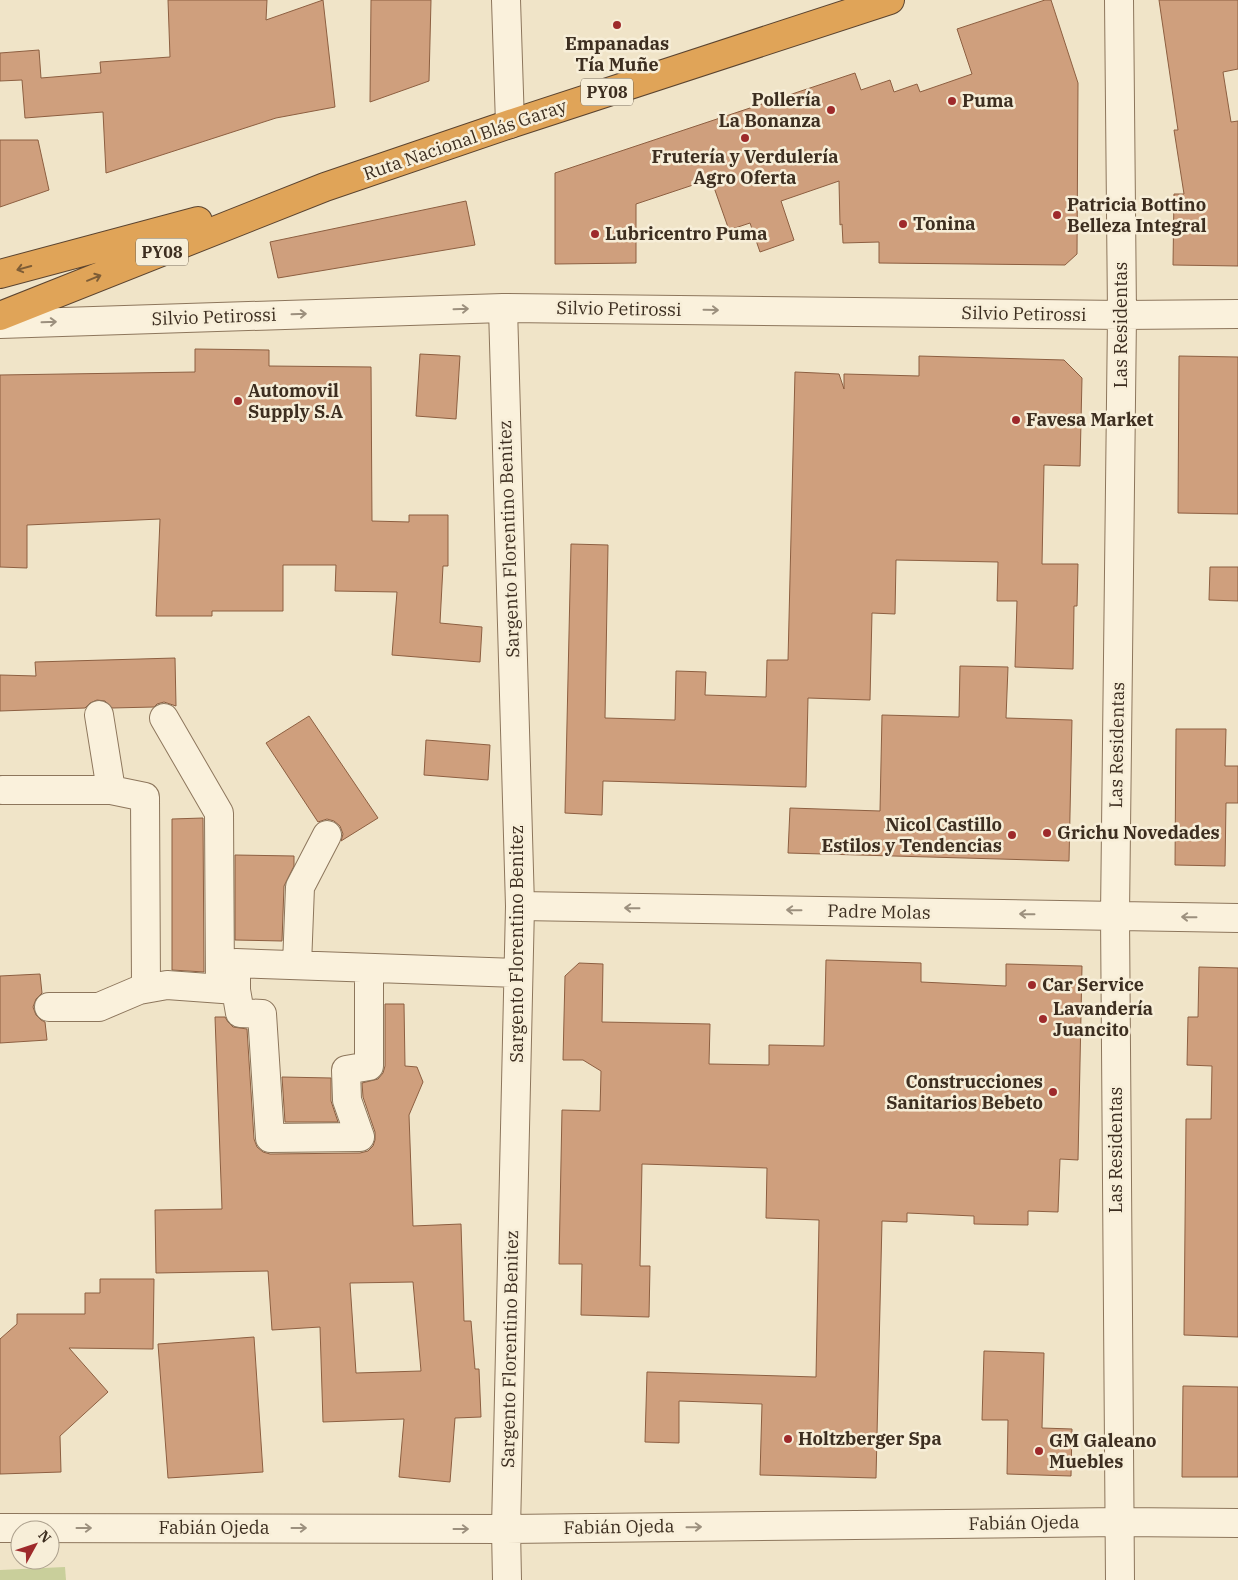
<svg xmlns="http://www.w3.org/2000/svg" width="1238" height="1580" viewBox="0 0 1238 1580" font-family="'IBM Plex Serif',serif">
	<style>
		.green { fill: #c9cf9b }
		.building { fill: #cf9f7d; stroke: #8d5f41; fill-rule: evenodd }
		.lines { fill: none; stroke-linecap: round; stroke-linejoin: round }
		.minor-casing { stroke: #8d765c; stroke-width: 30 }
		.highway-casing { stroke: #5b4430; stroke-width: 30 }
		.minor { stroke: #faf1dc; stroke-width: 28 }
		.highway { stroke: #e0a458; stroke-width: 28 }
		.oneway { stroke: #7e5d36 }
		.oneway2 { stroke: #9c907e }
		.poi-dot { fill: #9e2a2b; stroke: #f7eed8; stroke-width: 2 }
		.labels { text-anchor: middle; stroke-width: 5; stroke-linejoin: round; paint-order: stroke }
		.shield { fill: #f7eed8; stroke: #756857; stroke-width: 1 }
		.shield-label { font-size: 16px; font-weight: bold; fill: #3d2e20 }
		.poi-label { font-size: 18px; font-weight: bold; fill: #3d2e20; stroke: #f7eed8; text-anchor: start }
		.street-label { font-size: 18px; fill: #3d2e20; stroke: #f7eed8 }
	</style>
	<rect width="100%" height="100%" fill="#f0e4c8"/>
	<!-- green -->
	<path class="green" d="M 65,1567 L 66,1580 L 0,1580 L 0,1570 Z"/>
	<!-- building -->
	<path class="building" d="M 168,0 L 267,0 L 266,20 L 323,0 L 335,107 L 276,118 L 106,173 L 103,112 L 25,118 L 22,80 L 0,81 L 0,53 L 39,50 L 41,78 L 101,73 L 100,62 L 170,57 Z
		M 371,0 L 431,0 L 429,81 L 370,102 Z
		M 1045,0 L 1051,0 L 1078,83 L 1077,254 L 1065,265 L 879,263 L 879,242 L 843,243 L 842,224 L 840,225 L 839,181 L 781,201 L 794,240 L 760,252 L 750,223 L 729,230 L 711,179 L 636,204 L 636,263 L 555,264 L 555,173 L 855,73 L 861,90 L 890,80 L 894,92 L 917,84 L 920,92 L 972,74 L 957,29 Z
		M 1159,0 L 1238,0 L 1238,69 L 1223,72 L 1231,122 L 1238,121 L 1238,266 L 1173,265 L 1174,194 L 1184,194 L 1174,130 L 1178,130 Z
		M 0,140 L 38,140 L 49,190 L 0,207 Z
		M 466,201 L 475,245 L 278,278 L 270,242 Z
		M 195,349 L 269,350 L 269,366 L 371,367 L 372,521 L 409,522 L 409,515 L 448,515 L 448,566 L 443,566 L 440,623 L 482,627 L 480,662 L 392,655 L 397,592 L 335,591 L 336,565 L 283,565 L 283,611 L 212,611 L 212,616 L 156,616 L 160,519 L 27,525 L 27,568 L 0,567 L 0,375 L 195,372 Z
		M 420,354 L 460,356 L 456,419 L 416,416 Z
		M 919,356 L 1064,360 L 1082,378 L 1080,466 L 1044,465 L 1042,564 L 1078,564 L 1077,606 L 1074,606 L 1073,669 L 1015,667 L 1017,601 L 997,601 L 998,562 L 896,560 L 895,614 L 872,613 L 870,700 L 808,698 L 806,787 L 603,781 L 602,815 L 565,813 L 571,544 L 608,545 L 605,718 L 675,720 L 676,671 L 706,672 L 705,695 L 766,697 L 767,660 L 788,660 L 795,372 L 839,374 L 844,389 L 844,374 L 919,376 Z
		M 1179,356 L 1238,357 L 1238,514 L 1178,513 Z
		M 1210,567 L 1238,567 L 1238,601 L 1209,600 Z
		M 175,658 L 176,706 L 164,702 L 157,704 L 154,707 L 112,708 L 105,701 L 97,700 L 90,703 L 85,708 L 0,711 L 0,675 L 36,676 L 35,662 Z
		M 960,666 L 1008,667 L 1006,718 L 1072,720 L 1069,861 L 788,853 L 790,808 L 880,811 L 882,715 L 959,717 Z
		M 309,716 L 378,818 L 341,841 L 343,834 L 340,826 L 334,821 L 327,819 L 318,822 L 266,743 Z
		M 1176,729 L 1226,729 L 1225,766 L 1238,766 L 1238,803 L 1226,803 L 1225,866 L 1175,865 Z
		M 426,740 L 490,745 L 488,780 L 424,775 Z
		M 203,818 L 204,972 L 172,970 L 172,819 Z
		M 235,855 L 294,856 L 294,866 L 284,886 L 282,941 L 235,940 Z
		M 826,960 L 921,963 L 921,982 L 1006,986 L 1006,964 L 1082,966 L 1078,1160 L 1060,1159 L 1058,1212 L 1028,1211 L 1028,1225 L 974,1224 L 974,1216 L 907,1213 L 907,1222 L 882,1221 L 876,1478 L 760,1475 L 762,1404 L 679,1401 L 679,1443 L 645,1442 L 647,1372 L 816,1377 L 819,1220 L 766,1218 L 767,1168 L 642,1164 L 640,1266 L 650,1266 L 649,1317 L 581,1315 L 582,1264 L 559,1264 L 562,1110 L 600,1111 L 601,1071 L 583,1060 L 563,1060 L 565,976 L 579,963 L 603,964 L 602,1022 L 710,1024 L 709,1064 L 769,1065 L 769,1045 L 824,1046 Z
		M 1199,967 L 1238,968 L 1238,1337 L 1184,1335 L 1186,1119 L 1211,1119 L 1212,1066 L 1187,1065 L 1188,1017 L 1198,1017 Z
		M 40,974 L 42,993 L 36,999 L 33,1007 L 36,1015 L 41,1020 L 45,1022 L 47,1040 L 0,1043 L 0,976 Z
		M 385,1004 L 404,1004 L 405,1066 L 417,1067 L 423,1082 L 409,1115 L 413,1226 L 461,1224 L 464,1321 L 471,1321 L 475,1369 L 479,1369 L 481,1417 L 455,1418 L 450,1482 L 399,1477 L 404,1419 L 323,1422 L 320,1327 L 272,1330 L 268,1271 L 156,1273 L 155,1210 L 222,1209 L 215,1017 L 225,1017 L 228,1022 L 233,1027 L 247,1029 L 254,1139 L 257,1147 L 263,1152 L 270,1154 L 360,1153 L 368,1151 L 373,1146 L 375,1140 L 375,1132 L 363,1097 L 362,1083 L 378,1079 L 383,1073 L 385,1066 ZM 413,1282 L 421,1371 L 356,1373 L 350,1283 Z
		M 282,1077 L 331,1078 L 331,1101 L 338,1122 L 285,1122 Z
		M 100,1279 L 154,1279 L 153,1349 L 69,1348 L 108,1392 L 60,1436 L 61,1472 L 0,1474 L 0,1339 L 17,1324 L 17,1314 L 85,1314 L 85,1293 L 100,1293 Z
		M 254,1337 L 263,1472 L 168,1478 L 158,1344 Z
		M 984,1351 L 1044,1353 L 1042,1428 L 1072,1429 L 1071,1476 L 1007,1474 L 1008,1420 L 982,1420 Z
		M 1183,1386 L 1238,1387 L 1238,1477 L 1182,1477 Z"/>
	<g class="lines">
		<defs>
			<path id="minor" d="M 506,0 L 510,124
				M 1119,0 L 1122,315 L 1115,915 L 1120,1580
				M 503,308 L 520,906 L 506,1529 L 507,1580
				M 0,324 L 503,308 L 1122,315 L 1238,314
				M 99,715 L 111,790
				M 164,718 L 219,813 L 220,988
				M 2,790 L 111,790 L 145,797 L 146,988
				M 520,906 L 1238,918
				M 297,965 L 300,887 L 327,835
				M 369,968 L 369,1066 L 346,1070 L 347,1100 L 360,1137 L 270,1138 L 262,1014 L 240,1013 L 236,990 L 236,963 L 518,973
				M 49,1007 L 99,1007 L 139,990 L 167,985 L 236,990
				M 0,1528 L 506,1529 L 1119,1522 L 1238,1523"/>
			<path id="highway" d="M 0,274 L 198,221
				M 0,316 L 325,187 L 510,124 L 890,0"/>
		</defs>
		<!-- minor casing -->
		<use href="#minor" class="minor-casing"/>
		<!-- highway casing -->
		<use href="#highway" class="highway-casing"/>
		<!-- minor -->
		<use href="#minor" class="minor"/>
		<!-- highway -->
		<use href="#highway" class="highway"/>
	</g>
	<!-- one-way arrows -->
	<defs><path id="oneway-shaft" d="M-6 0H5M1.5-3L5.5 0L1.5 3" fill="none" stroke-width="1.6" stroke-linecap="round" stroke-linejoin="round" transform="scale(1.25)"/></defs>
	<g class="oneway">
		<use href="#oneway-shaft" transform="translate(24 268) rotate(165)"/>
		<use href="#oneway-shaft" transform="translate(94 278) rotate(-22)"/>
	</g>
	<g class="oneway2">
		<use href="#oneway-shaft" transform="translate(461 309) rotate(-2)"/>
		<use href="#oneway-shaft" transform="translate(711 310) rotate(1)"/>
		<use href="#oneway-shaft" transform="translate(299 314) rotate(-2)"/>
		<use href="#oneway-shaft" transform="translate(49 322) rotate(-2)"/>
		<use href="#oneway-shaft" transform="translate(632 908) rotate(-179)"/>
		<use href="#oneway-shaft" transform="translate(794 910) rotate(-179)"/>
		<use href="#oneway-shaft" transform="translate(1027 914) rotate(-179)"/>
		<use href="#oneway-shaft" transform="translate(1189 917) rotate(-179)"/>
		<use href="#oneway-shaft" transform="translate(694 1527) rotate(-1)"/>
		<use href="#oneway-shaft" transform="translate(84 1528)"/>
		<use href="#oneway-shaft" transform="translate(299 1528)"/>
		<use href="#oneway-shaft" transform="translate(461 1529)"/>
	</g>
	<!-- markers -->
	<g class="poi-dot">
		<circle cx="617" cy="25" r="5"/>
		<circle cx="952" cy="101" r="5"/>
		<circle cx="831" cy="110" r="5"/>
		<circle cx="745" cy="138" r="5"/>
		<circle cx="1057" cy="215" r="5"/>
		<circle cx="903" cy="224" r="5"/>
		<circle cx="595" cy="234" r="5"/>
		<circle cx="238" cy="401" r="5"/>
		<circle cx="1016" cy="420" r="5"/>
		<circle cx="1047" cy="833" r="5"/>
		<circle cx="1012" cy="835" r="5"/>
		<circle cx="1032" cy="985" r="5"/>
		<circle cx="1043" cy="1019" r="5"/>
		<circle cx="1053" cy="1092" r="5"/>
		<circle cx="788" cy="1439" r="5"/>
		<circle cx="1039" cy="1451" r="5"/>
	</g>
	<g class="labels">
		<!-- shield labels -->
		<g class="shield">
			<rect x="581" y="78.5" width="52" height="27" rx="4"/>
			<rect x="136" y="238.5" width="52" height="27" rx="4"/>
		</g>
		<g class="shield-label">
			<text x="607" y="98">PY08</text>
			<text x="162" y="258">PY08</text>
		</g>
		<!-- poi labels -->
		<g class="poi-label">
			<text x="617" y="50" text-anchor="middle">Empanadas<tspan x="617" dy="21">Tía Muñe</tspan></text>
			<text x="821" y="106" text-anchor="end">Pollería<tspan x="821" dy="21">La Bonanza</tspan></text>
			<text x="962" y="107">Puma</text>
			<text x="745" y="163" text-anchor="middle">Frutería y Verdulería<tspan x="745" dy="21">Agro Oferta</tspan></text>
			<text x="1067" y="211">Patricia Bottino<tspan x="1067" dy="21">Belleza Integral</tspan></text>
			<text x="913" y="230">Tonina</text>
			<text x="605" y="240">Lubricentro Puma</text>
			<text x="248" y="397">Automovil<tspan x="248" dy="21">Supply S.A</tspan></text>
			<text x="1026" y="426">Favesa Market</text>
			<text x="1002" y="831" text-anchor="end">Nicol Castillo<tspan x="1002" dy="21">Estilos y Tendencias</tspan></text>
			<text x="1057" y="839">Grichu Novedades</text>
			<text x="1042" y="991">Car Service</text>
			<text x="1053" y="1015">Lavandería<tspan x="1053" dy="21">Juancito</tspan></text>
			<text x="1043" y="1088" text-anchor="end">Construcciones<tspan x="1043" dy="21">Sanitarios Bebeto</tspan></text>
			<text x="798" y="1445">Holtzberger Spa</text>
			<text x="1049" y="1447">GM Galeano<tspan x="1049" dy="21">Muebles</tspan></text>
		</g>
		<!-- street labels -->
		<g class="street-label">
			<text transform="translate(465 140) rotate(-19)" y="6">Ruta Nacional Blás Garay</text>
			<text transform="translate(619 309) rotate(1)" y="6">Silvio Petirossi</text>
			<text transform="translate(1024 314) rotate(1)" y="6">Silvio Petirossi</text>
			<text transform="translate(214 317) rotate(-2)" y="6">Silvio Petirossi</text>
			<text transform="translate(1121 325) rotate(-90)" y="6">Las Residentas</text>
			<text transform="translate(509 539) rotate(-92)" y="6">Sargento Florentino Benitez</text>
			<text transform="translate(1117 745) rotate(-89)" y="6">Las Residentas</text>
			<text transform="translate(879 912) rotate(1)" y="6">Padre Molas</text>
			<text transform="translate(517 944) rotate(-90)" y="6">Sargento Florentino Benitez</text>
			<text transform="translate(1116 1150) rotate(-90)" y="6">Las Residentas</text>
			<text transform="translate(510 1349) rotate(-89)" y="6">Sargento Florentino Benitez</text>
			<text transform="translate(1024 1523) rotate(-1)" y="6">Fabián Ojeda</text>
			<text transform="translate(619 1527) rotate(-1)" y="6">Fabián Ojeda</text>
			<text x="214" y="1534">Fabián Ojeda</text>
		</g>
	</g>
	<!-- north arrow -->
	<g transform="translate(35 1545) rotate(50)"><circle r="24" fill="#f7eed8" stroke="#ada18e"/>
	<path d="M0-4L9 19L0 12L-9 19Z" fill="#9e2a2b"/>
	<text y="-8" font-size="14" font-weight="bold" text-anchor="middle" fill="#3d2e20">N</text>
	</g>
</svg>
